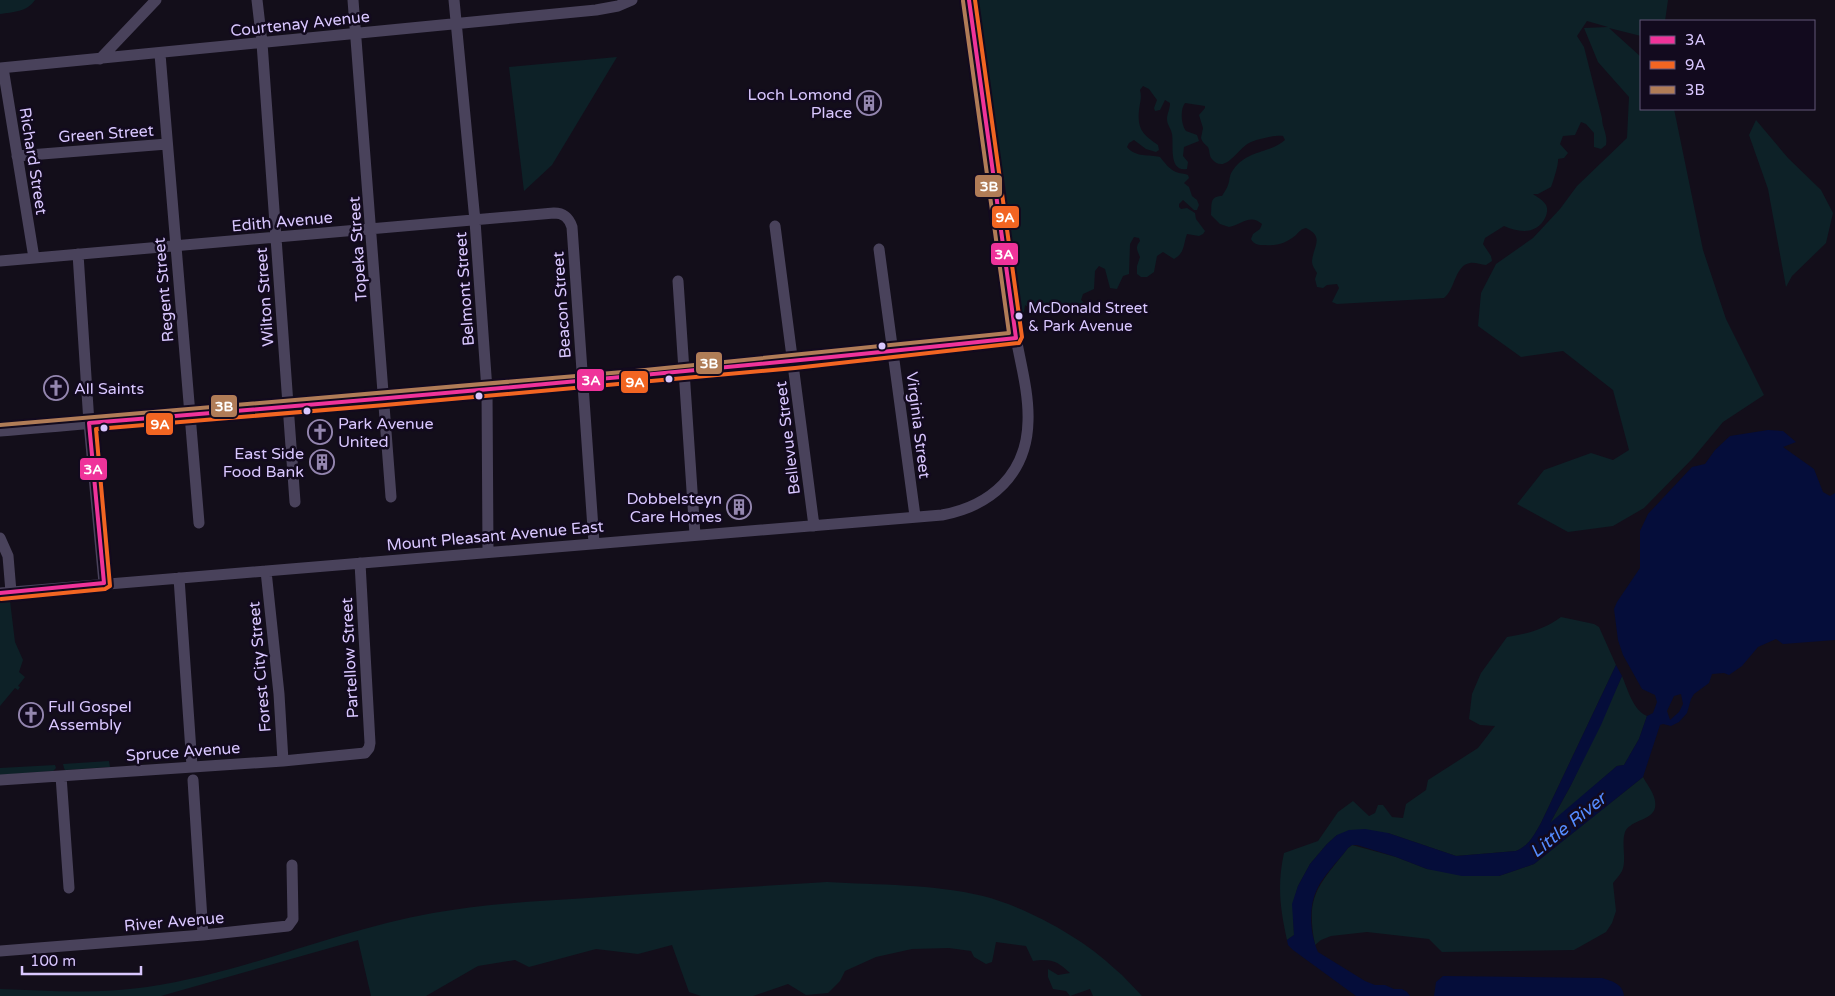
<svg xmlns="http://www.w3.org/2000/svg" width="1835" height="996" viewBox="0 0 1835 996" font-family="'Varela Round',sans-serif">
	<style>
		.green { fill: #0d2127 }
		.water { fill: #050d3a; fill-rule: evenodd }
		.lines { fill: none; stroke-linecap: round; stroke-linejoin: round }
		.minor { stroke: #49425b; stroke-width: 11 }
		.bus-1-casing { stroke: #120a1e; stroke-width: 8 }
		.bus-2-casing { stroke: #120a1e; stroke-width: 8 }
		.bus-3-casing { stroke: #120a1e; stroke-width: 8 }
		.bus-1 { stroke: #ef339a; stroke-width: 4 }
		.bus-2 { stroke: #f26522; stroke-width: 4 }
		.bus-3 { stroke: #b07c57; stroke-width: 4 }
		.bus-dot { fill: #d9c7ff; stroke: #120a1e; stroke-width: 2 }
		.labels { text-anchor: middle; stroke-width: 5; stroke-linejoin: round; paint-order: stroke }
		.bus-label { font-size: 15px; fill: #d9c7ff; stroke: #120a1e; text-anchor: start }
		.street-label { font-size: 16px; fill: #d9c7ff; stroke: #120a1e }
		.poi-label { font-size: 16px; fill: #d9c7ff; stroke: #120a1e; text-anchor: end }
		.water-label { font-size: 18px; font-style: italic; fill: #558cff; stroke: #120a1e }
		.line-badge { stroke: #120a1e; stroke-width: 2 }
		.badge-label { font-size: 14px; text-anchor: middle; font-weight: bold; fill: #fff }
	</style>
	<rect width="100%" height="100%" fill="#130e1a"/>
	<!-- green -->
	<path class="green" d="M 0,0 L 35,0 C 27,12 13,12 0,14 Z
		M 977,0 L 1668,0 L 1665,21 L 1641,21 L 1641,36 L 1609,28 L 1641,57 L 1641,109 L 1674,109 L 1703,250 L 1726,319 L 1764,395 L 1723,422 L 1693,458 L 1644,508 L 1613,526 L 1568,532 L 1517,504 L 1544,470 L 1591,453 L 1613,460 L 1629,450 L 1613,390 L 1563,351 L 1521,357 L 1478,326 L 1481,293 L 1496,264 L 1533,238 L 1560,209 L 1577,186 L 1627,138 L 1629,97 L 1598,62 L 1584,28 L 1608,27 L 1587,21 L 1577,36 L 1584,47 L 1602,118 C 1602,128 1608,134 1606,145 L 1601,149 L 1594,147 L 1594,133 L 1586,124 L 1581,122 L 1575,135 L 1563,136 L 1560,144 L 1568,153 L 1564,158 L 1558,159 C 1559,163 1553,182 1551,187 L 1538,194 L 1533,194 C 1537,197 1543,200 1546,205 C 1548,209 1547,212 1546,216 C 1538,235 1519,233 1504,226 L 1485,238 L 1483,244 L 1491,256 L 1492,261 L 1486,265 C 1481,265 1475,262 1470,263 C 1455,265 1455,290 1444,298 L 1337,304 L 1332,302 L 1339,288 L 1337,284 L 1327,285 L 1323,288 L 1317,287 L 1315,279 L 1317,273 C 1315,269 1312,266 1312,261 C 1313,247 1325,237 1306,228 C 1301,229 1300,231 1296,235 C 1286,243 1278,246 1265,245 C 1259,245 1254,245 1251,239 L 1253,234 L 1260,229 L 1262,224 C 1250,213 1241,225 1229,227 L 1220,224 L 1211,215 C 1212,205 1209,196 1222,196 C 1224,192 1227,189 1228,185 C 1230,180 1229,175 1233,170 C 1248,149 1269,154 1285,140 L 1283,136 C 1274,135 1257,139 1249,143 C 1237,149 1225,176 1211,158 C 1209,155 1210,151 1208,147 C 1205,144 1202,142 1201,138 L 1203,128 L 1199,115 L 1205,108 L 1205,106 L 1185,103 C 1180,109 1181,125 1186,131 L 1197,135 L 1199,141 L 1184,147 L 1183,156 L 1188,162 L 1187,169 C 1168,172 1174,145 1172,134 C 1171,128 1167,125 1167,119 C 1167,113 1170,110 1170,103 L 1165,100 L 1160,110 L 1155,111 L 1154,108 L 1157,100 L 1149,89 L 1143,86 L 1140,90 C 1142,98 1140,102 1139,110 C 1137,129 1143,135 1158,145 L 1159,150 L 1156,152 L 1146,149 L 1134,140 L 1129,143 L 1127,147 C 1136,158 1149,154 1160,157 C 1165,163 1169,169 1176,172 C 1180,174 1184,173 1188,175 L 1189,178 L 1184,183 L 1189,187 L 1192,196 L 1197,200 L 1199,205 L 1197,210 L 1194,210 L 1183,200 L 1179,204 L 1179,207 L 1181,209 L 1187,208 L 1195,213 L 1196,219 L 1205,231 L 1203,234 L 1199,236 L 1187,234 C 1183,245 1185,253 1174,259 L 1163,252 L 1157,256 L 1154,272 L 1147,277 L 1141,277 L 1137,274 L 1137,266 L 1140,257 C 1137,250 1135,247 1140,241 L 1139,238 L 1134,237 L 1130,244 L 1129,274 L 1123,276 L 1117,289 L 1110,288 L 1105,269 L 1099,266 L 1095,271 L 1094,289 L 1083,294 L 1081,300 L 1088,306 L 1086,309 C 1078,309 1070,306 1062,305 C 1049,303 1048,323 1025,305 L 1024,312 L 1022,313 Z
		M 617,57 L 552,165 L 524,191 L 509,67 Z
		M 1756,120 L 1788,158 L 1821,190 L 1833,213 L 1826,243 L 1792,276 L 1786,287 L 1768,189 L 1749,135 Z
		M 0,599 L 8,599 L 10,601 L 15,642 L 23,660 L 19,672 L 25,677 L 18,686 L 20,687 L 18,690 L 15,688 L 0,706 Z
		M 1561,617 L 1594,624 L 1599,627 L 1616,665 L 1541,823 C 1534,835 1529,846 1516,851 L 1456,856 L 1388,833 L 1337,835 L 1327,844 L 1310,864 L 1298,886 L 1293,904 L 1294,935 L 1287,940 C 1280,908 1277,885 1284,853 L 1318,841 L 1338,812 L 1353,801 L 1369,816 L 1375,813 L 1378,805 L 1383,805 L 1392,817 L 1403,818 L 1406,804 L 1426,790 L 1428,780 L 1478,748 L 1495,726 L 1480,725 L 1469,719 L 1472,694 L 1481,673 L 1507,637 C 1527,634 1545,629 1561,617 Z
		M 1622,676 C 1628,690 1633,710 1647,716 L 1639,739 L 1624,765 L 1617,766 L 1549,825 L 1571,785 Z
		M 109,761 L 110,767 L 65,770 L 64,768 L 63,764 Z
		M 55,765 L 56,768 L 53,771 L 0,775 L 0,768 Z
		M 1643,777 C 1646,783 1652,790 1654,797 C 1662,822 1632,817 1625,832 C 1621,844 1627,860 1622,871 C 1620,875 1616,879 1613,883 L 1616,911 L 1612,923 L 1606,932 L 1574,950 L 1442,952 L 1429,939 L 1367,932 L 1331,936 L 1321,940 L 1315,945 C 1305,894 1319,886 1348,848 L 1352,845 L 1396,857 L 1427,869 L 1499,876 L 1534,864 Z
		M 827,882 C 879,885 933,884 983,896 C 1026,907 1083,938 1115,969 C 1125,977 1133,987 1142,996 L 1093,996 L 1090,989 L 1070,996 L 1066,991 L 1053,989 L 1048,977 L 1048,969 L 1058,975 L 1070,973 C 1058,961 1050,958 1033,961 L 1026,946 L 996,942 L 992,962 L 986,964 L 974,957 L 971,951 L 949,948 L 912,949 L 876,957 L 845,971 L 840,981 L 828,993 L 806,995 L 788,984 L 753,996 L 701,996 L 689,992 L 672,945 L 638,954 L 596,949 L 529,967 L 515,960 L 478,966 L 426,996 L 371,996 L 358,940 L 161,996 L 0,996 L 0,989 C 49,991 99,994 147,987 C 245,973 336,930 433,913 C 484,904 536,901 588,898 C 668,892 748,887 827,882 Z"/>
	<!-- water -->
	<path class="water" d="M 1768,430 L 1783,431 L 1796,442 L 1783,447 L 1814,469 L 1823,492 L 1830,496 L 1835,493 L 1835,640 L 1783,644 L 1776,639 L 1758,647 L 1742,666 L 1729,675 L 1724,673 L 1712,674 L 1709,683 L 1694,694 L 1691,699 L 1687,713 L 1679,722 L 1671,726 L 1663,724 L 1660,725 L 1643,777 L 1534,864 L 1499,876 L 1462,876 L 1427,869 L 1396,857 L 1357,845 L 1352,845 L 1348,848 C 1339,860 1323,876 1317,889 C 1308,908 1310,933 1318,952 L 1365,981 L 1375,985 L 1385,985 L 1394,989 L 1402,989 L 1407,992 L 1410,996 L 1356,996 L 1293,950 L 1288,945 L 1287,940 L 1294,935 L 1292,904 L 1298,886 L 1310,864 L 1327,844 L 1337,835 L 1349,830 L 1365,829 L 1388,833 L 1456,856 L 1516,851 C 1529,846 1534,835 1541,823 L 1616,665 L 1622,676 L 1601,725 L 1571,785 L 1550,823 L 1617,766 L 1624,765 L 1639,739 L 1647,716 L 1653,713 L 1657,702 L 1655,695 L 1642,689 L 1623,655 L 1618,640 L 1614,609 L 1617,602 L 1640,568 L 1640,531 L 1648,514 L 1692,467 L 1705,464 L 1715,450 L 1730,436 ZM 1681,694 L 1683,704 L 1679,712 L 1670,720 L 1667,711 L 1674,696 Z
		M 1443,976 L 1602,978 C 1612,981 1623,984 1624,996 L 1434,996 L 1436,982 Z"/>
	<g class="lines">
		<!-- minor -->
		<path class="minor" d="M 257,0 L 262,43 L 295,502
			M 353,0 L 391,497
			M 454,0 L 475,221 L 487,390 L 488,552
			M 160,54 L 199,523
			M 100,59 L 156,0
			M 0,68 L 596,10 L 618,6 L 632,0
			M 3,68 L 34,258
			M 17,156 L 167,144
			M 775,226 L 814,526
			M 879,249 L 915,516
			M 78,254 L 89,423 L 104,583
			M 0,261 L 554,213 C 564,213 569,218 572,227 L 594,543
			M 678,281 L 695,535
			M 0,431 C 339,402 678,378 1016,338
			M 0,538 L 8,556 L 11,592
			M 266,571 L 279,694 L 283,761
			M 179,578 L 192,766
			M 0,593 L 942,515 C 991,506 1027,474 1028,421 C 1029,394 1021,365 1016,338 L 969,0
			M 61,776 L 69,888
			M 0,780 L 283,761 L 365,753 L 369,748 L 370,743 L 360,563
			M 193,780 L 203,935
			M 0,951 L 203,935 L 288,926 L 293,919 L 292,865"/>
		<defs>
			<path id="bus-1" d="M 0,593 L 104,583 L 89,423 C 398,398 707,371 1016,338 L 969,0"/>
			<path id="bus-2" d="M 1,599 L 105,589 L 110,586 L 96,429 L 385,405 L 795,368 L 1019,343 L 1022,337 L 975,0"/>
			<path id="bus-3" d="M 0,425 L 635,371 L 1009,333 L 963,1"/>
		</defs>
		<!-- bus-1 casing -->
		<use href="#bus-1" class="bus-1-casing"/>
		<!-- bus-2 casing -->
		<use href="#bus-2" class="bus-2-casing"/>
		<!-- bus-3 casing -->
		<use href="#bus-3" class="bus-3-casing"/>
		<!-- bus-1 -->
		<use href="#bus-1" class="bus-1"/>
		<!-- bus-2 -->
		<use href="#bus-2" class="bus-2"/>
		<!-- bus-3 -->
		<use href="#bus-3" class="bus-3"/>
	</g>
	<!-- icons -->
	<defs>
		<symbol id="building-ring" viewBox="-11 -11 22 22"><circle r="9.5" fill="#120a1e" stroke="#9486af" stroke-width="1.5"/><path d="M-4-6H4V6H1V3H-1V6H-4ZM-2.5-4.3h1.7v1.8h-1.7ZM.8-4.3h1.7v1.8H.8ZM-2.5-1h1.7V.8h-1.7ZM.8-1h1.7V.8H.8Z" fill="#9486af"/></symbol>
		<symbol id="church-ring" viewBox="-11 -11 22 22"><circle r="9.5" fill="#120a1e" stroke="#9486af" stroke-width="1.5"/><path d="M-1.2-6h2.4v3.5h3.3v2.4h-3.3V6h-2.4V-.1h-3.3v-2.4h3.3Z" fill="#9486af"/></symbol>
	</defs>
	<g fill-rule="evenodd">
		<use href="#building-ring" x="855" y="89" width="28" height="28"/>
		<use href="#church-ring" x="42" y="374" width="28" height="28"/>
		<use href="#church-ring" x="306" y="418" width="28" height="28"/>
		<use href="#building-ring" x="308" y="448" width="28" height="28"/>
		<use href="#building-ring" x="725" y="493" width="28" height="28"/>
		<use href="#church-ring" x="17" y="701" width="28" height="28"/>
	</g>
	<!-- markers -->
	<g class="bus-dot">
		<circle cx="1019" cy="316" r="4.5"/>
		<circle cx="882" cy="346" r="4.5"/>
		<circle cx="669" cy="379" r="4.5"/>
		<circle cx="479" cy="396" r="4.5"/>
		<circle cx="307" cy="411" r="4.5"/>
		<circle cx="104" cy="428" r="4.5"/>
	</g>
	<g class="labels">
		<!-- bus labels -->
		<g class="bus-label">
			<text x="1028" y="313">McDonald Street<tspan x="1028" dy="18">&amp; Park Avenue</tspan></text>
		</g>
		<!-- street labels -->
		<g class="street-label">
			<text transform="translate(300 23) rotate(-6)" y="6">Courtenay Avenue</text>
			<text transform="translate(106 133) rotate(-4)" y="6">Green Street</text>
			<text transform="translate(34 161) rotate(81)" y="6">Richard Street</text>
			<text transform="translate(282 221) rotate(-5)" y="6">Edith Avenue</text>
			<text transform="translate(357 249) rotate(-94)" y="6">Topeka Street</text>
			<text transform="translate(464 289) rotate(-94)" y="6">Belmont Street</text>
			<text transform="translate(163 290) rotate(-95)" y="6">Regent Street</text>
			<text transform="translate(264 297) rotate(-94)" y="6">Wilton Street</text>
			<text transform="translate(561 305) rotate(-94)" y="6">Beacon Street</text>
			<text transform="translate(919 425) rotate(83)" y="6">Virginia Street</text>
			<text transform="translate(787 438) rotate(-97)" y="6">Bellevue Street</text>
			<text transform="translate(495 535) rotate(-5)" y="6">Mount Pleasant Avenue East</text>
			<text transform="translate(349 658) rotate(-93)" y="6">Partellow Street</text>
			<text transform="translate(259 667) rotate(-95)" y="6">Forest City Street</text>
			<text transform="translate(183 751) rotate(-4)" y="6">Spruce Avenue</text>
			<text transform="translate(174 921) rotate(-5)" y="6">River Avenue</text>
		</g>
		<!-- poi labels -->
		<g class="poi-label">
			<text x="852" y="100">Loch Lomond<tspan x="852" dy="18">Place</tspan></text>
			<text x="74" y="394" text-anchor="start">All Saints</text>
			<text x="338" y="429" text-anchor="start">Park Avenue<tspan x="338" dy="18">United</tspan></text>
			<text x="304" y="459">East Side<tspan x="304" dy="18">Food Bank</tspan></text>
			<text x="722" y="504">Dobbelsteyn<tspan x="722" dy="18">Care Homes</tspan></text>
			<text x="48" y="712" text-anchor="start">Full Gospel<tspan x="48" dy="18">Assembly</tspan></text>
		</g>
		<!-- water labels -->
		<g class="water-label">
			<text transform="translate(1568 825) rotate(-39)" y="6">Little River</text>
		</g>
	</g>
	<g class="line-badge">
		<rect x="974" y="174" width="29" height="24" rx="5" fill="#b07c57"/>
		<rect x="991" y="205" width="29" height="24" rx="5" fill="#f26522"/>
		<rect x="990" y="242" width="29" height="24" rx="5" fill="#ef339a"/>
		<rect x="695" y="351" width="28" height="24" rx="5" fill="#b07c57"/>
		<rect x="576" y="368" width="29" height="24" rx="5" fill="#ef339a"/>
		<rect x="620" y="370" width="29" height="24" rx="5" fill="#f26522"/>
		<rect x="210" y="394" width="28" height="24" rx="5" fill="#b07c57"/>
		<rect x="145" y="412" width="29" height="24" rx="5" fill="#f26522"/>
		<rect x="79" y="457" width="29" height="24" rx="5" fill="#ef339a"/>
	</g>
	<g class="badge-label">
		<text x="989" y="191">3B</text>
		<text x="1005" y="222">9A</text>
		<text x="1004" y="259">3A</text>
		<text x="709" y="368">3B</text>
		<text x="591" y="385">3A</text>
		<text x="635" y="387">9A</text>
		<text x="224" y="411">3B</text>
		<text x="160" y="429">9A</text>
		<text x="93" y="474">3A</text>
	</g>
	<!-- legend -->
	<rect x="1640" y="20" width="175" height="90" fill="#120a1e" stroke="#625678"/>
	<rect x="1650" y="36" width="25" height="8" fill="#ef339a" stroke="#625678"/>
	<text x="1685" y="45" font-size="15" fill="#d9c7ff">3A</text>
	<rect x="1650" y="61" width="25" height="8" fill="#f26522" stroke="#625678"/>
	<text x="1685" y="70" font-size="15" fill="#d9c7ff">9A</text>
	<rect x="1650" y="86" width="25" height="8" fill="#b07c57" stroke="#625678"/>
	<text x="1685" y="95" font-size="15" fill="#d9c7ff">3B</text>
	<!-- scale -->
	<path d="M22 966v8h119v-8" fill="none" stroke="#d9c7ff" stroke-width="2.5"/>
	<text x="30" y="966" font-size="15" fill="#d9c7ff" stroke="#120a1e" stroke-width="4" paint-order="stroke">100 m</text>
</svg>
